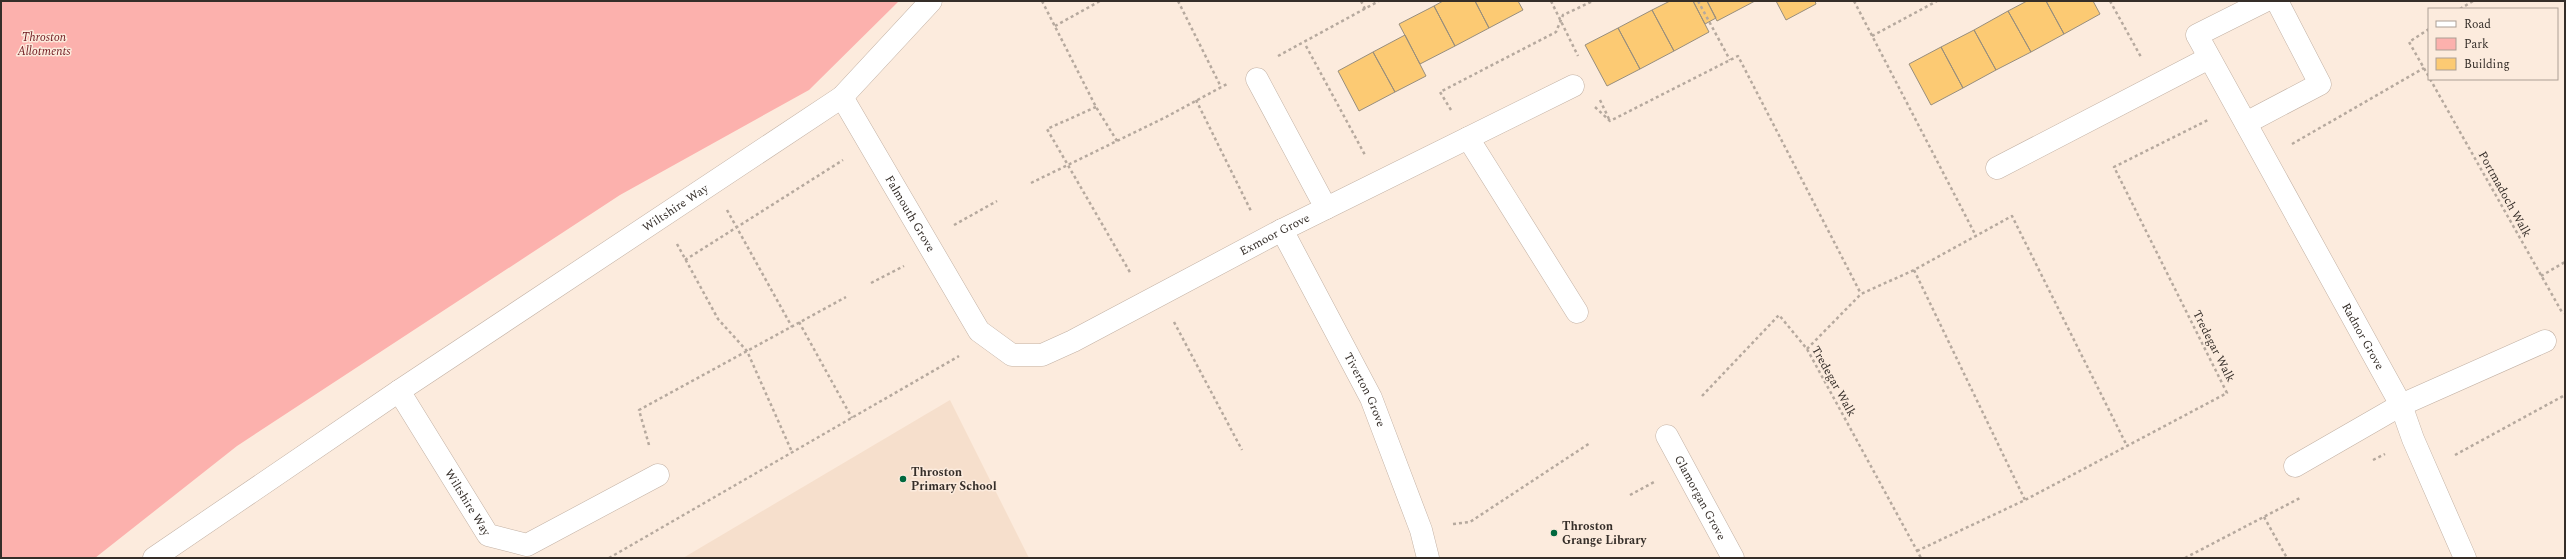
<svg xmlns="http://www.w3.org/2000/svg" width="2566" height="559" viewBox="0 0 2566 559" font-family="Spectral,serif">
	<style>
		.built { fill: #f6dfcc }
		.green { fill: #fcb1ad }
		.building { fill: #fcca73; stroke: #988e7d }
		.lines { fill: none; stroke-linecap: round; stroke-linejoin: round }
		.minor-casing { stroke: #c2b1a4; stroke-width: 23 }
		.path { stroke: #b6a99e; stroke-width: 2.5; stroke-dasharray: 3 3; stroke-linecap: butt }
		.minor { stroke: #fff; stroke-width: 22 }
		.poi-dot { fill: #00683e; stroke: #fcebdd; stroke-width: 1.5 }
		.labels { text-anchor: middle; stroke-width: 3; stroke-linejoin: round; paint-order: stroke }
		.park-label { font-size: 12px; font-style: italic; fill: #6f191f; stroke: #fcebdd }
		.street-label { font-size: 12px; fill: #352e29; stroke: #fcebdd }
		.poi-label { font-size: 12px; font-weight: bold; fill: #352e29; stroke: #fcebdd; text-anchor: start }
	</style>
	<rect width="100%" height="100%" fill="#fcebdd"/>
	<!-- built -->
	<path class="built" d="M 950,400 L 1029,558 L 683,558 Z"/>
	<!-- green -->
	<path class="green" d="M 1,1 L 899,1 L 809,90 L 620,195 L 237,446 L 95,558 L 1,558 Z"/>
	<!-- building -->
	<path class="building" d="M 1443,1 L 1475,1 L 1489,28 L 1455,46 L 1434,6 Z
		M 1475,1 L 1518,1 L 1523,10 L 1489,28 Z
		M 1670,1 L 1693,1 L 1709,32 L 1674,51 L 1652,10 Z
		M 1693,1 L 1707,1 L 1716,18 L 1705,24 Z
		M 1707,1 L 1755,1 L 1717,21 Z
		M 1776,1 L 1815,1 L 1816,4 L 1786,20 Z
		M 2027,1 L 2046,1 L 2064,34 L 2031,52 L 2008,11 Z
		M 2046,1 L 2093,1 L 2100,14 L 2064,34 Z
		M 1434,6 L 1455,46 L 1420,64 L 1399,24 Z
		M 1652,10 L 1674,51 L 1640,69 L 1618,28 Z
		M 2008,11 L 2031,52 L 1996,70 L 1974,30 Z
		M 1618,28 L 1640,69 L 1607,86 L 1585,45 Z
		M 1974,30 L 1996,70 L 1963,88 L 1941,47 Z
		M 1405,35 L 1426,76 L 1395,92 L 1373,52 Z
		M 1941,47 L 1963,88 L 1931,105 L 1909,64 Z
		M 1373,52 L 1395,92 L 1359,111 L 1338,71 Z"/>
	<g class="lines">
		<defs>
			<g id="minor">
				<path id="s1" d="M 2265,1 L 2197,35 L 2401,405 L 2413,439 L 2465,558"/>
				<path d="M 1257,79 L 1326,208"/>
				<path id="s2" d="M 842,97 L 979,331 L 1012,355 L 1042,355 L 1073,341 L 1282,230 L 1573,86"/>
				<path d="M 2246,123 L 2320,84 L 2277,1"/>
				<path d="M 1468,138 L 1577,312"/>
				<path d="M 1997,168 L 2209,58"/>
				<path id="s3" d="M 1282,230 L 1371,398 L 1421,530 L 1428,558"/>
				<path id="s4" d="M 399,391 L 488,535 L 527,545 L 658,475"/>
				<path id="s5" d="M 1667,436 L 1733,558"/>
				<path d="M 2295,466 L 2401,405 L 2545,341"/>
				<path id="s6" d="M 154,558 L 399,391 L 842,97 L 931,1"/>
			</g>
		</defs>
		<!-- minor casing -->
		<use href="#minor" class="minor-casing"/>
		<!-- path -->
		<path class="path" d="M 1042,1 L 1096,107 L 1117,141
			M 1178,1 L 1221,87
			M 1361,1 L 1365,9
			M 1551,1 L 1578,56
			M 1698,1 L 1730,60
			M 1854,1 L 1976,236
			M 2110,1 L 2141,57
			M 2460,9 L 2473,1
			M 1055,26 L 1100,1
			M 2429,29 L 2409,42 L 2429,77
			M 1872,36 L 1937,1
			M 1306,46 L 1365,155
			M 1278,56 L 1379,1
			M 2430,79 L 2563,314
			M 1196,100 L 1251,211
			M 1600,100 L 1609,119
			M 1096,107 L 1047,129 L 1131,274
			M 1595,107 L 1610,121 L 1738,56 L 1861,294
			M 1451,110 L 1440,92 L 1556,32 L 1563,15 L 1593,1
			M 2292,144 L 2424,68
			M 1031,183 L 1166,117 L 1227,84
			M 727,210 L 792,327
			M 954,225 L 997,201
			M 677,244 L 718,319 L 747,351 L 792,452
			M 685,260 L 843,160
			M 1914,270 L 2025,500
			M 2541,276 L 2565,262
			M 871,283 L 904,266
			M 799,322 L 852,418
			M 1174,322 L 1242,450
			M 1807,349 L 1861,294 L 1914,270 L 2012,216 L 2127,446
			M 1702,396 L 1779,315 L 1807,349 L 1921,558
			M 649,445 L 639,410 L 846,297
			M 2455,455 L 2565,395
			M 2373,460 L 2385,454
			M 1630,495 L 1656,481
			M 2264,517 L 2287,558
			M 1453,524 L 1470,522 L 1590,443
			M 1917,551 L 2025,500 L 2227,393 L 2114,167 L 2208,120
			M 609,558 L 959,356
			M 2185,558 L 2300,498"/>
		<!-- minor -->
		<use href="#minor" class="minor"/>
	</g>
	<!-- markers -->
	<g class="poi-dot">
		<circle cx="903" cy="479" r="4"/>
		<circle cx="1554" cy="533" r="4"/>
	</g>
	<g class="labels">
		<!-- park labels -->
		<g class="park-label">
			<text x="44" y="41">Throston<tspan x="44" dy="14">Allotments</tspan></text>
		</g>
		<!-- street labels -->
		<g class="street-label">
			<text transform="translate(2505 194) rotate(61)" y="4">Portmadoch Walk</text>
			<text dy="4" stroke="none"><textPath href="#s6" startOffset="628">Wiltshire Way</textPath></text>
			<text dy="4" stroke="none"><textPath href="#s2" startOffset="135">Falmouth Grove</textPath></text>
			<text dy="4" stroke="none"><textPath href="#s2" startOffset="604">Exmoor Grove</textPath></text>
			<text dy="4" stroke="none"><textPath href="#s1" startOffset="420">Radnor Grove</textPath></text>
			<text transform="translate(2214 346) rotate(63)" y="4">Tredegar Walk</text>
			<text transform="translate(1834 381) rotate(61)" y="4">Tredegar Walk</text>
			<text dy="4" stroke="none"><textPath href="#s3" startOffset="180">Tiverton Grove</textPath></text>
			<text dy="4" stroke="none"><textPath href="#s5" startOffset="70">Glamorgan Grove</textPath></text>
			<text dy="4" stroke="none"><textPath href="#s4" startOffset="131">Wiltshire Way</textPath></text>
		</g>
		<!-- poi labels -->
		<g class="poi-label">
			<text x="911" y="476">Throston<tspan x="911" dy="14">Primary School</tspan></text>
			<text x="1562" y="530">Throston<tspan x="1562" dy="14">Grange Library</tspan></text>
		</g>
	</g>
	<!-- border -->
	<rect width="2566" height="559" fill="none" stroke="#352e29" stroke-width="4"/>
	<!-- legend -->
	<rect x="2428" y="8" width="130" height="72" fill="#fcebdd" stroke="#ac9f95"/>
	<rect x="2436" y="21" width="20" height="6" fill="#ffffff" stroke="#ac9f95"/>
	<text x="2464" y="28" font-size="12" fill="#352e29">Road</text>
	<rect x="2436" y="38" width="20" height="12" fill="#fcb1ad" stroke="#ac9f95"/>
	<text x="2464" y="48" font-size="12" fill="#352e29">Park</text>
	<rect x="2436" y="58" width="20" height="12" fill="#fcca73" stroke="#ac9f95"/>
	<text x="2464" y="68" font-size="12" fill="#352e29">Building</text>
</svg>
